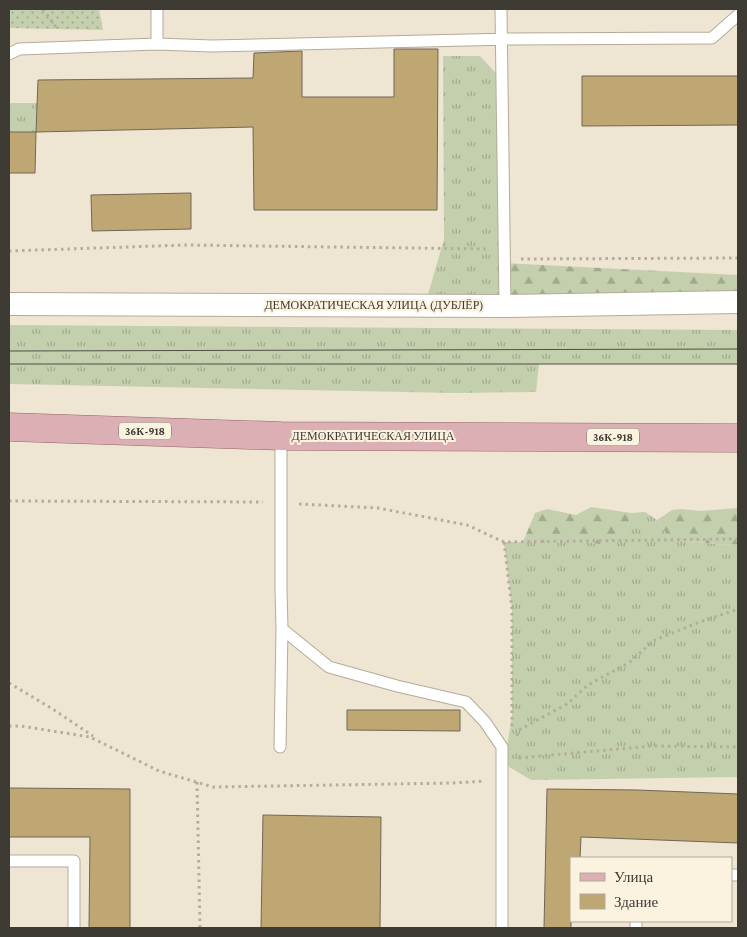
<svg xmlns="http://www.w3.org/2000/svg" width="747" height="937" viewBox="0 0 747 937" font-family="'Crimson Pro',serif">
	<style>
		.grass { fill: url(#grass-tufts) }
		.forest { fill: url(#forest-firs) }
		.park { fill: url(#park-dots) }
		.building { fill: #bfa773; stroke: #6f6756 }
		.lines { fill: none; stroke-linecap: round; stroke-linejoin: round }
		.service-casing { stroke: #b4ab99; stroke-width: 13 }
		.minor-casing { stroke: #b4ab99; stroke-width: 24 }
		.primary-casing { stroke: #946466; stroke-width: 29 }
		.path { stroke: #b4ad9e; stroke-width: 3; stroke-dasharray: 2.5 4; stroke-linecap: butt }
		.service { stroke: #fff; stroke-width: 11 }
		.minor { stroke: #fff; stroke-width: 22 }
		.primary { stroke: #dbafb3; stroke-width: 28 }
		.tram { stroke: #524f46; stroke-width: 1 }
		.labels { text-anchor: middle; stroke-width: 4; stroke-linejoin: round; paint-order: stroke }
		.shield { fill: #fbf2df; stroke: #777267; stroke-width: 1 }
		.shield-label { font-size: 11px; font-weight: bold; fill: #3e3b34 }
		.street-label { font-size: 12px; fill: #3e3b34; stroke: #fbf2df }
	</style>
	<defs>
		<pattern id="grass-tufts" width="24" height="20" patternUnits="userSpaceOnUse" patternTransform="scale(1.25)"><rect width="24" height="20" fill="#c4d0ad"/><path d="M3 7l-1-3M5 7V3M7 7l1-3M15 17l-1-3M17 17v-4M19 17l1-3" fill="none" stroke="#a1aa8e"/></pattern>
		<pattern id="forest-firs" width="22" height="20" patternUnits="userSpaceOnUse" patternTransform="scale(1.25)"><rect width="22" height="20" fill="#c4d0ad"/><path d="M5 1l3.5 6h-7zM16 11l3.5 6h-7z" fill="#a1aa8e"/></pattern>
		<pattern id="park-dots" width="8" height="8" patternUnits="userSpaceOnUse" patternTransform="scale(1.25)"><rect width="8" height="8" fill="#c4d0ad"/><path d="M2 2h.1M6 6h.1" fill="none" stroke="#a1aa8e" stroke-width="1.8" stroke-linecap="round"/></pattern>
	</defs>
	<rect width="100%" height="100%" fill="#eee5d2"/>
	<!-- grass -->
	<path class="grass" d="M 443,56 L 480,56 L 502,80 L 505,306 L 425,305 L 444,239 Z
		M 9,103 L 37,103 L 36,132 L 9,132 Z
		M 9,325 L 738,330 L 738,364 L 539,364 L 536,392 L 456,393 L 9,384 Z
		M 645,512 L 657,520 L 670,539 L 724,545 L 738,544 L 738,777 L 531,780 L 504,764 L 512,716 L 512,609 L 504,542 L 530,542 L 553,543 L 572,539 L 599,544 L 626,535 L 631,513 Z"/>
	<!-- forest -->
	<path class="forest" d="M 504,263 L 738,275 L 738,302 L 505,306 Z
		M 591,507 L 631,513 L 626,535 L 607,544 L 599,544 L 573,539 L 553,543 L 523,542 L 535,513 L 547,509 L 576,515 Z
		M 738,508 L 738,544 L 725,545 L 670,539 L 657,520 L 672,510 L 682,509 L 699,511 Z"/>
	<!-- park -->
	<path class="park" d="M 9,9 L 99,9 L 103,30 L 9,28 Z"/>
	<!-- building -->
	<path class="building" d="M 394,49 L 438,49 L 437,210 L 254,210 L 253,127 L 36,132 L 38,80 L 253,78 L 254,53 L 302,51 L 302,97 L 394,97 Z
		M 582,76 L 738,76 L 738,125 L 582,126 Z
		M 9,132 L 36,132 L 35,173 L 9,173 Z
		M 191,193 L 191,229 L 92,231 L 91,195 Z
		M 347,710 L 460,710 L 460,731 L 347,730 Z
		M 9,788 L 130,789 L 130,928 L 89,928 L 90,837 L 9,837 Z
		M 547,789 L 637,790 L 738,794 L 738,843 L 581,837 L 580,858 L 571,858 L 571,928 L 544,928 Z
		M 263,815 L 381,817 L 380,928 L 261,928 Z"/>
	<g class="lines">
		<defs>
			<path id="service" d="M 501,9 L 505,306
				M 157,44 L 157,9
				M 9,54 L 19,49 L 157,44 L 212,46 L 510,39 L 712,38 L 738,15
				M 281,436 L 281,590 L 282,629 L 329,667 L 397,686 L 466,702 L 485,722 L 502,747 L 502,928
				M 280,747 L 282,629
				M 9,861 L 74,861 L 74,928
				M 731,875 L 738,875
				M 636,928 L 636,921"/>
			<path id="minor" d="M 9,304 L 505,306 L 738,302"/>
			<path id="primary" d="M 9,427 L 281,436 L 738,438"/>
		</defs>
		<!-- service casing -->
		<use href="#service" class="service-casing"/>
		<!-- minor casing -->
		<use href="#minor" class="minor-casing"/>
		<!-- primary casing -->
		<use href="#primary" class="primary-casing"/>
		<!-- path -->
		<path class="path" d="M 43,9 L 58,30
			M 9,251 L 185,245 L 487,249
			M 521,259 L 738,258
			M 9,501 L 263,502
			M 299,504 L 378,508 L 467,525 L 504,542 L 738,539
			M 504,542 L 512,609 L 512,728
			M 9,683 L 51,708 L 93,736
			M 9,726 L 21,726 L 90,737 L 159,771 L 213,787 L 453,783 L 485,781
			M 517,736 L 519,730 L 567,704 L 588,685 L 630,662 L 653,641 L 694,624 L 738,609
			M 519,758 L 652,746 L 738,747
			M 197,782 L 200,928"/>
		<!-- service -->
		<use href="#service" class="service"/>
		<!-- minor -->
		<use href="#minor" class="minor"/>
		<!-- primary -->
		<use href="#primary" class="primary"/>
		<!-- tram -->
		<path class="tram" d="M 9,351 L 738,349
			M 9,364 L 738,364"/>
	</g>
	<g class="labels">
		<!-- shield labels -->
		<g class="shield">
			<rect x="119" y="422.5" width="52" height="17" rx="4"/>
			<rect x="587" y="428.5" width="52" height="17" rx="4"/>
		</g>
		<g class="shield-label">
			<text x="145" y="435">36К-918</text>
			<text x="613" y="441">36К-918</text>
		</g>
		<!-- street labels -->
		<g class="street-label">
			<text x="374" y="309">ДЕМОКРАТИЧЕСКАЯ УЛИЦА (ДУБЛЁР)</text>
			<text x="373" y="440">ДЕМОКРАТИЧЕСКАЯ УЛИЦА</text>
		</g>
	</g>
	<!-- border -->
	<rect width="747" height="937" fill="none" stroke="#3e3b34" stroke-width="20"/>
	<!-- legend -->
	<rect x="570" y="857" width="162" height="65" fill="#fbf2df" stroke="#afa99b"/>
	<rect x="580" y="873" width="25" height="8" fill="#dbafb3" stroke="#afa99b"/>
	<text x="614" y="882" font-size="15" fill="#3e3b34">Улица</text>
	<rect x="580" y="894" width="25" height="15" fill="#bfa773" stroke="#afa99b"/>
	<text x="614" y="907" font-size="15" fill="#3e3b34">Здание</text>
</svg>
